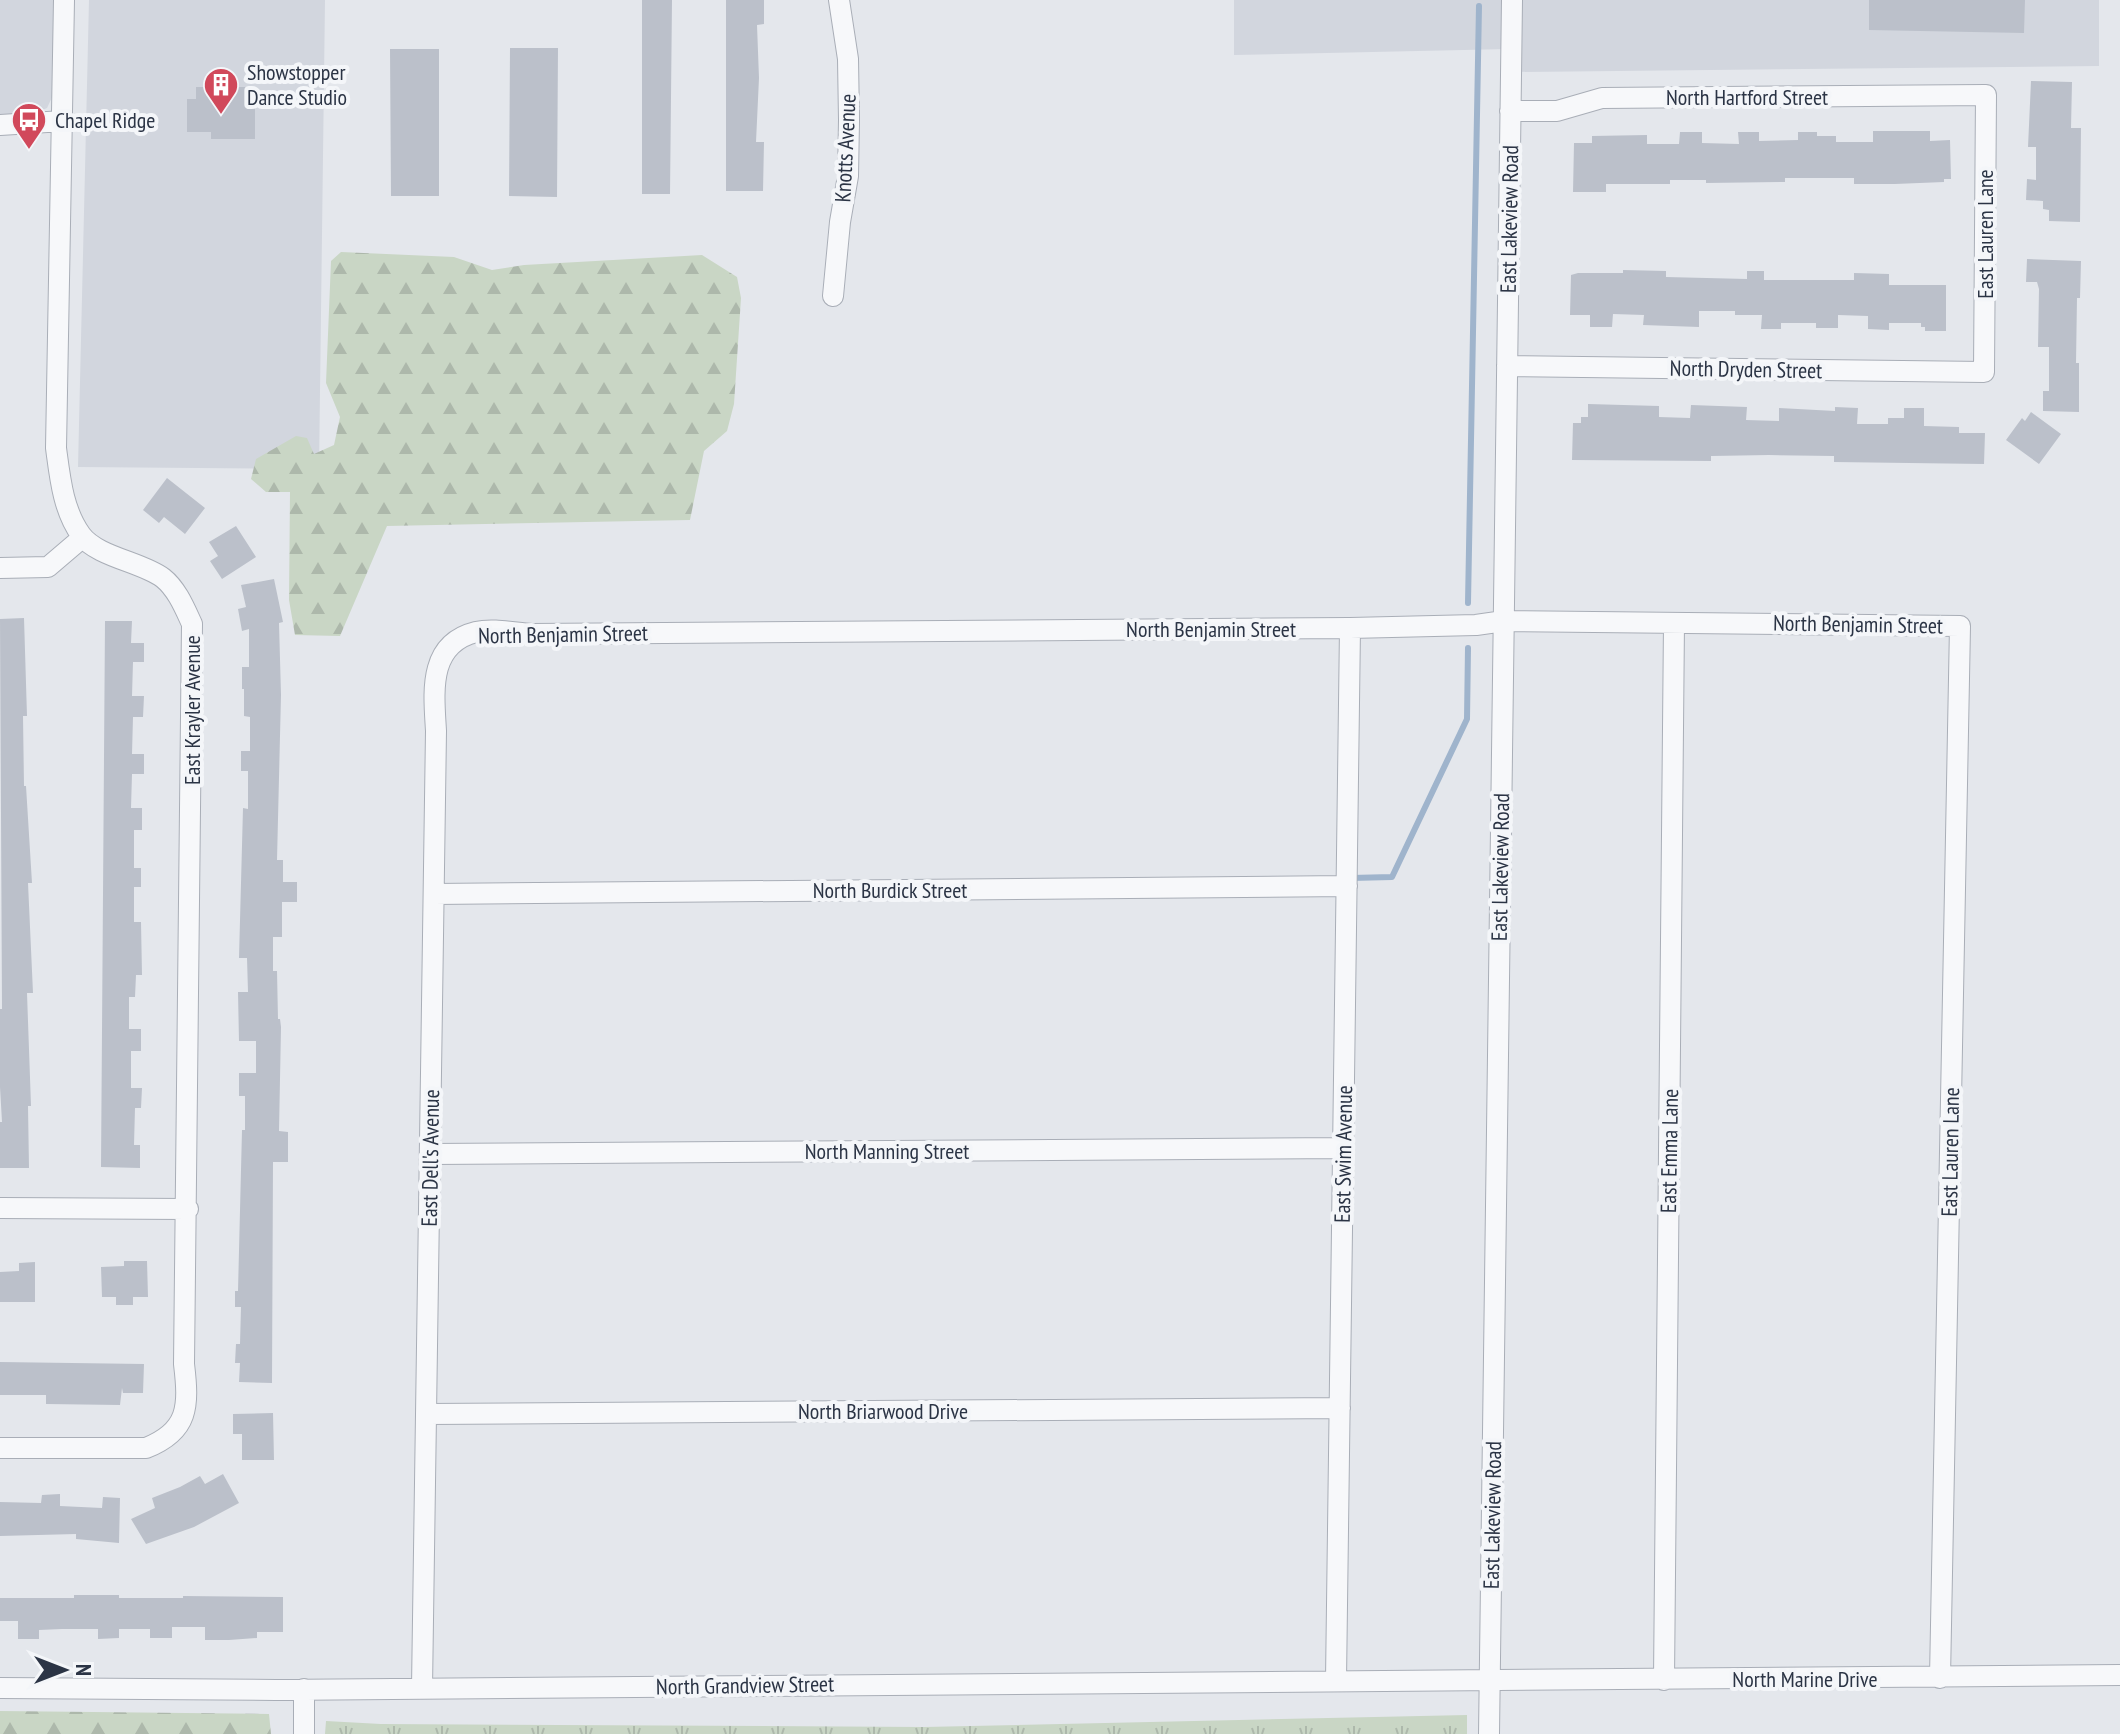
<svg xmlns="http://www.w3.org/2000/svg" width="2120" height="1734" viewBox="0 0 2120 1734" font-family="'PT Sans Narrow',sans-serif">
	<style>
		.built { fill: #d2d6de }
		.grass { fill: url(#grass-tufts) }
		.forest { fill: url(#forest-firs) }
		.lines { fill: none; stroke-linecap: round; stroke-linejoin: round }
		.stream { stroke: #9fb4cc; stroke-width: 6 }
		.building { fill: #bbc0ca }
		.minor-casing { stroke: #a9aeb7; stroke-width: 22 }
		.minor { stroke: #f7f8fa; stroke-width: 20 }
		.labels { text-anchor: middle; stroke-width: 8; stroke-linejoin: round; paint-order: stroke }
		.poi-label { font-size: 22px; fill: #2b3445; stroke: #f4f6f9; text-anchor: start }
		.street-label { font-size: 22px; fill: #2b3445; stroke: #f4f6f9 }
	</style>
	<defs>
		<pattern id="grass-tufts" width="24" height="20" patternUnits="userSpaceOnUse" patternTransform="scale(2)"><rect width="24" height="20" fill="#c9d6c5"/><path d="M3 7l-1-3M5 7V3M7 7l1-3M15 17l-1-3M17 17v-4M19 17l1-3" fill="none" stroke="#adb8ab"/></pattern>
		<pattern id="forest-firs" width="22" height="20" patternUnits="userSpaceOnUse" patternTransform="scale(2)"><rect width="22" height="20" fill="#c9d6c5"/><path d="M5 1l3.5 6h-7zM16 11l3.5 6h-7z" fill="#adb8ab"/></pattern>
	</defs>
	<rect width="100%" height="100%" fill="#e4e7ec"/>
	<!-- built -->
	<path class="built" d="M 0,0 L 55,0 L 55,91 L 47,108 L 29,116 L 0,117 Z
		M 89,0 L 325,0 L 319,469 L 78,467 Z
		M 1234,0 L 1509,0 L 1509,49 L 1234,55 Z
		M 1517,0 L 2099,0 L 2099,66 L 1513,72 Z"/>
	<!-- grass -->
	<path class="grass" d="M 1467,1715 L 1467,1734 L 325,1734 L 326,1721 L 381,1724 L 924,1727 Z"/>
	<!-- forest -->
	<path class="forest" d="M 341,252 L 454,257 L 492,270 L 524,265 L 702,255 L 737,277 L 741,298 L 734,404 L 727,431 L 704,451 L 690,520 L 387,526 L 340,636 L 295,635 L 289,600 L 290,492 L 266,492 L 251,479 L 256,459 L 296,436 L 307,438 L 314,454 L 334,445 L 340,417 L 326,383 L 331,261 Z
		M 0,1711 L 269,1714 L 271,1734 L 0,1734 Z"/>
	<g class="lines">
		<!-- stream -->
		<path class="stream" d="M 1468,603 L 1479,6
			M 1351,878 L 1392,877 L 1467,719 L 1468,648"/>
	</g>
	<!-- building -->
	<path class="building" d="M 642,0 L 672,0 L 670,194 L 642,194 Z
		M 726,0 L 764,0 L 764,24 L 757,25 L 759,78 L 756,142 L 764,142 L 763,191 L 726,191 Z
		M 1869,0 L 2025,0 L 2024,33 L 1869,30 Z
		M 510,48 L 558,48 L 557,197 L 509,196 Z
		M 390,49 L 439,49 L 439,196 L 391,196 Z
		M 2031,81 L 2072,82 L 2071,128 L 2081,128 L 2080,222 L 2049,221 L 2049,210 L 2043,209 L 2043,201 L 2026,200 L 2027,179 L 2036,180 L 2036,147 L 2028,147 Z
		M 196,87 L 255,87 L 255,139 L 211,139 L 211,132 L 187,132 L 187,99 L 196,99 Z
		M 1873,131 L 1930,131 L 1930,141 L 1950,140 L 1951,179 L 1944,179 L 1944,182 L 1895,184 L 1854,184 L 1854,178 L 1785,178 L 1785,182 L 1706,183 L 1706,180 L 1670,180 L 1670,184 L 1606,184 L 1606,192 L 1573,192 L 1574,143 L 1592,143 L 1592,136 L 1647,135 L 1647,144 L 1679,144 L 1680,132 L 1702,132 L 1702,143 L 1739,144 L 1738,132 L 1759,132 L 1759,141 L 1798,140 L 1798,132 L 1817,132 L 1817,136 L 1836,136 L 1836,142 L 1873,142 Z
		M 2027,259 L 2081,261 L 2080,298 L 2077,298 L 2076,363 L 2079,363 L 2079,412 L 2043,411 L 2043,391 L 2049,391 L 2049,347 L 2038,347 L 2039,289 L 2037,282 L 2026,282 Z
		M 1623,270 L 1666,271 L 1666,277 L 1747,279 L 1747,271 L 1764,271 L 1764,280 L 1854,280 L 1854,273 L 1889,274 L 1889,285 L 1946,285 L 1946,331 L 1925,331 L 1925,327 L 1921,327 L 1921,323 L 1889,323 L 1889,330 L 1868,329 L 1868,316 L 1838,315 L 1838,328 L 1816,328 L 1816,323 L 1781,323 L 1781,329 L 1761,329 L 1762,315 L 1735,315 L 1735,311 L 1699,311 L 1699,327 L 1643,325 L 1644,315 L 1613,314 L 1612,327 L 1590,327 L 1590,315 L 1570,315 L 1571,275 L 1578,273 L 1623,273 Z
		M 1588,404 L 1659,406 L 1659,417 L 1690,418 L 1691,405 L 1747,407 L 1746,420 L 1779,421 L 1779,408 L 1835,411 L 1835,407 L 1858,408 L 1857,424 L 1888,424 L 1888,418 L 1904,418 L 1904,408 L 1924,408 L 1924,426 L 1959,427 L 1959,433 L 1985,433 L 1984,464 L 1834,462 L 1834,456 L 1769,455 L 1711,456 L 1711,461 L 1572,460 L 1573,423 L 1581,423 L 1581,417 L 1588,417 Z
		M 2031,412 L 2061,434 L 2039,464 L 2006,440 L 2022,418 L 2025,421 Z
		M 167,478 L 205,508 L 185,534 L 164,517 L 159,523 L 143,510 Z
		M 236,526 L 256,557 L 222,579 L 210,561 L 218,556 L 209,542 Z
		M 274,579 L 283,622 L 279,623 L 281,695 L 277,860 L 283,860 L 283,882 L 297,882 L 297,902 L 282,902 L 282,937 L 273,937 L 273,971 L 277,971 L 278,1019 L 280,1019 L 281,1027 L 279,1131 L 288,1132 L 288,1162 L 273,1162 L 272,1383 L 239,1382 L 240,1363 L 235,1363 L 236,1344 L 240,1344 L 241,1307 L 235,1307 L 235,1291 L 238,1291 L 242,1130 L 245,1130 L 245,1096 L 239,1096 L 239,1073 L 256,1073 L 256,1041 L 239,1041 L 238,992 L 248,992 L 247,958 L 239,958 L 243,808 L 248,809 L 248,771 L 241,771 L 241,751 L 250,751 L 250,717 L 244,716 L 244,689 L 242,689 L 242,667 L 249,667 L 249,629 L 242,631 L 238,609 L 246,607 L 241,585 Z
		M 24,618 L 27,716 L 23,716 L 24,786 L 26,786 L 32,883 L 28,883 L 33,993 L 27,993 L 31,1106 L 28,1106 L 29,1168 L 0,1168 L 0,1122 L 2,1122 L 0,1087 L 0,1009 L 2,1009 L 0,619 Z
		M 105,621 L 132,621 L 131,643 L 144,643 L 144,662 L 133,662 L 132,696 L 144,696 L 143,717 L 133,717 L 132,754 L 144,754 L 144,774 L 132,774 L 131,808 L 142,808 L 142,830 L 134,830 L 134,868 L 141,868 L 141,887 L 134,887 L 134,922 L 141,922 L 142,975 L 136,975 L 135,997 L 129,997 L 129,1029 L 141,1029 L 141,1051 L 131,1051 L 131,1088 L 142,1088 L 141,1108 L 135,1108 L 134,1145 L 140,1145 L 140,1168 L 101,1167 Z
		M 124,1261 L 147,1261 L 148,1297 L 133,1297 L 133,1305 L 116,1305 L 116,1297 L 102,1297 L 101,1267 L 124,1266 Z
		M 35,1262 L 35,1302 L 0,1302 L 0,1272 L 19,1271 L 19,1263 Z
		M 0,1362 L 144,1364 L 143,1393 L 123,1393 L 122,1388 L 120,1405 L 46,1404 L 46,1395 L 0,1395 Z
		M 273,1413 L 274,1460 L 242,1460 L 242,1434 L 233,1434 L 233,1414 Z
		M 223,1474 L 239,1503 L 194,1527 L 146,1544 L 131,1519 L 155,1508 L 152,1498 L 180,1487 L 200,1476 L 205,1484 Z
		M 60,1494 L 60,1506 L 102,1508 L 103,1497 L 120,1498 L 119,1543 L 76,1539 L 76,1534 L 0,1536 L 0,1502 L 41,1503 L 42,1495 Z
		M 74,1595 L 119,1595 L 119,1598 L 183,1598 L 183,1596 L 283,1597 L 283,1632 L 257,1632 L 257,1638 L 229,1640 L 205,1640 L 205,1627 L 172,1627 L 172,1638 L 150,1638 L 150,1629 L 119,1629 L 119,1638 L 98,1639 L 98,1629 L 62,1629 L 39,1630 L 39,1639 L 18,1639 L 18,1621 L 0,1621 L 0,1598 L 74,1598 Z"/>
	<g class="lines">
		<defs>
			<path id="minor" d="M 0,125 L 63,121
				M 833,296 L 840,222 L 848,176 L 849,120 L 848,59 L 839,0
				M 1507,366 L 1984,372 L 1986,95 L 1602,98 L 1557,111 L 1510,111
				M 0,568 L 48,567 L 82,538
				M 434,894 L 1347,886
				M 430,1154 L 1343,1148
				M 0,1208 L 188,1209
				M 427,1414 L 1340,1408
				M 0,1448 L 146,1448 C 189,1431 189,1406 184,1364 L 192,624 C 185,609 177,589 163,578 C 142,562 97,557 81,535 C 63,510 60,478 56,448 L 64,0
				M 1336,1680 L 1350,628
				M 1664,1680 L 1674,623
				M 0,1688 L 276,1690 L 2120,1675
				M 422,1688 L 436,731 C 434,694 427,644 476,632 C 493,628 515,633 532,634 L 1350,628 L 1476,625 L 1504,621 L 1960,626 L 1940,1678
				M 304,1734 L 304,1689
				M 1489,1734 L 1512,0"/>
		</defs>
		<!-- minor casing -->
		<use href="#minor" class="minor-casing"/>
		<!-- minor -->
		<use href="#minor" class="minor"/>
	</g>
	<!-- icons -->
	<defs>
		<symbol id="building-pin" viewBox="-11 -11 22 30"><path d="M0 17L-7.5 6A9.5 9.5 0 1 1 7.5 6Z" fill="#d1495b" stroke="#f4f6f9"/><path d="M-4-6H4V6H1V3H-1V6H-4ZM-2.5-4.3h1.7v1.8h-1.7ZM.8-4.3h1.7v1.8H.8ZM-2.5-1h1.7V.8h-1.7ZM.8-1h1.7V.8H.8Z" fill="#fff"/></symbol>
		<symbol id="bus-pin" viewBox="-11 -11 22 30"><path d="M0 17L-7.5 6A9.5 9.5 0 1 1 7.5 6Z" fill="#d1495b" stroke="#f4f6f9"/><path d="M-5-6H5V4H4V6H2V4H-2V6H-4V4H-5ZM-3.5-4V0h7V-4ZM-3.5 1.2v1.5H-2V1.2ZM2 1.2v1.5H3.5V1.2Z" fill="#fff"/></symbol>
	</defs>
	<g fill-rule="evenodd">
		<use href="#building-pin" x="201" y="65" width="40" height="54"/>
		<use href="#bus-pin" x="9" y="100" width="40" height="54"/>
	</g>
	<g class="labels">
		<!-- poi labels -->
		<g class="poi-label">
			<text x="247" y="80">Showstopper<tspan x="247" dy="25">Dance Studio</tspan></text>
			<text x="55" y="128">Chapel Ridge</text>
		</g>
		<!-- street labels -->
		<g class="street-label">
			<text x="1747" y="105">North Hartford Street</text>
			<text transform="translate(845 148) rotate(-87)" y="8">Knotts Avenue</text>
			<text transform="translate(1509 219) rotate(-89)" y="8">East Lakeview Road</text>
			<text transform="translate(1985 234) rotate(-90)" y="8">East Lauren Lane</text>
			<text transform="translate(1746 369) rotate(1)" y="8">North Dryden Street</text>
			<text transform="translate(1858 624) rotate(1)" y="8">North Benjamin Street</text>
			<text x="1211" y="637">North Benjamin Street</text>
			<text transform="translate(563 634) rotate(-1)" y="8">North Benjamin Street</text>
			<text transform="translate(192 710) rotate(-90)" y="8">East Krayler Avenue</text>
			<text transform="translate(1500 867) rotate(-89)" y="8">East Lakeview Road</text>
			<text x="890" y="898">North Burdick Street</text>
			<text x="887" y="1159">North Manning Street</text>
			<text transform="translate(1669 1151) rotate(-89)" y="8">East Emma Lane</text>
			<text transform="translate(1950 1152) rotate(-89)" y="8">East Lauren Lane</text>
			<text transform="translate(1343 1154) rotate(-89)" y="8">East Swim Avenue</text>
			<text transform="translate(430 1158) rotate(-89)" y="8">East Dell's Avenue</text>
			<text x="883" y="1419">North Briarwood Drive</text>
			<text transform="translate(1492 1515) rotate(-89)" y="8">East Lakeview Road</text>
			<text x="1805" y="1687">North Marine Drive</text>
			<text transform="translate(745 1685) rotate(-1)" y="8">North Grandview Street</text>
		</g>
	</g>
	<!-- north arrow -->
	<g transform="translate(64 1670) rotate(90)" stroke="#f4f6f9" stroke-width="6" paint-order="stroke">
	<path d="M0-6L14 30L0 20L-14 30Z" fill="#2b3445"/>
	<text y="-12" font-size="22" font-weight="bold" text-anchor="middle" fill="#2b3445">N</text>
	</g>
</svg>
